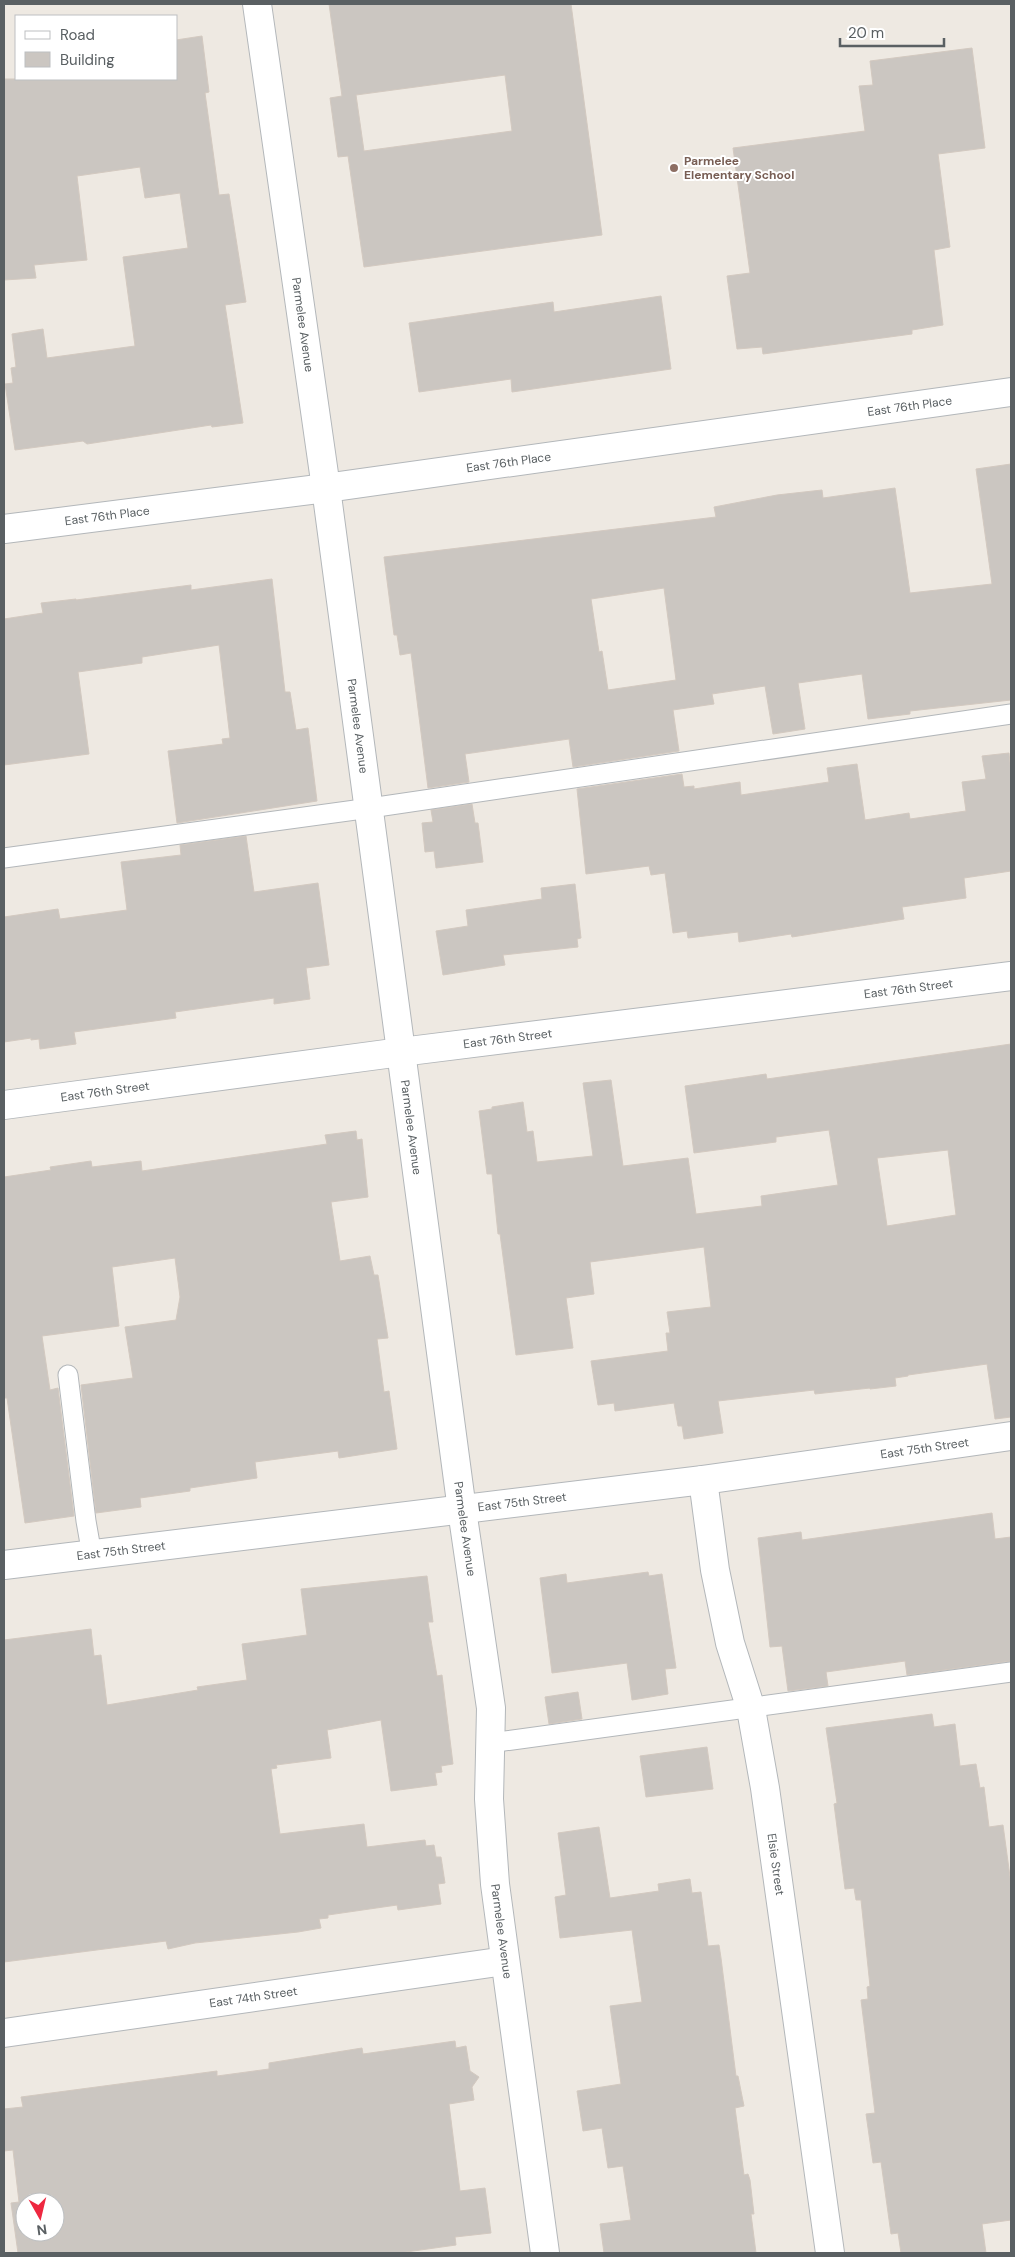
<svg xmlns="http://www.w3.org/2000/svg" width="1015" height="2257" viewBox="0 0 1015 2257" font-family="'DM Sans',sans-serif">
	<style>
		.building { fill: #cbc6c1; stroke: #d3c9c0; fill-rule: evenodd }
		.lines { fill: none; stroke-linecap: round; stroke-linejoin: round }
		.lane-casing { stroke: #b3b7ba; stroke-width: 21 }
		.street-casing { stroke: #b3b7ba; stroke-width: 30 }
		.lane { stroke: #fff; stroke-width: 19 }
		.street { stroke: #fff; stroke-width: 28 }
		.education-dot { fill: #8d6e63; stroke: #fff; stroke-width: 2 }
		.labels { text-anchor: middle; stroke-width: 4; stroke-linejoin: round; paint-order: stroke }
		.education-label { font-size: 12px; font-weight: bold; fill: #785e54; stroke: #fff; text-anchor: start }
		.street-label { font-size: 12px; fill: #5a6063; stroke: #fff }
	</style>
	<rect width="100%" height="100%" fill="#eee9e2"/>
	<!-- building -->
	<path class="building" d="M 329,4 L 571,4 L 602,235 L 364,267 L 348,156 L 338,157 L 330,98 L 342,96 ZM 505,75 L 512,131 L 364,151 L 356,95 Z
		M 202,36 L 209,92 L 205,93 L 219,195 L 229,194 L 246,302 L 225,305 L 243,423 L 212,427 L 211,425 L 87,444 L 83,441 L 15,450 L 5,384 L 13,383 L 11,368 L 16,367 L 12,334 L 43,329 L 47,358 L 135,346 L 123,257 L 188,248 L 180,193 L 145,198 L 140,167 L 77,176 L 87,260 L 34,265 L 36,278 L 4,280 L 4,79 L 176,79 L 176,40 Z
		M 972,48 L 985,148 L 938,154 L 950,247 L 934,250 L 943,325 L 912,330 L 912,334 L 763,354 L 762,347 L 737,349 L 727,276 L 750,273 L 733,148 L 865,131 L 859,86 L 873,85 L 870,61 Z
		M 661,296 L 671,369 L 512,392 L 511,379 L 419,392 L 409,323 L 553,302 L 554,312 Z
		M 1011,464 L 1011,700 L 910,711 L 910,714 L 868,719 L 862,674 L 798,683 L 805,729 L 773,734 L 765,686 L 712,694 L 714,704 L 673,710 L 679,751 L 573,767 L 569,739 L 465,754 L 469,782 L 428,788 L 411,653 L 400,655 L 397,635 L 394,635 L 384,557 L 716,517 L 714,507 L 777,495 L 822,490 L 823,498 L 895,488 L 910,593 L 992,584 L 976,469 ZM 664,588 L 676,680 L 608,690 L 602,651 L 599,652 L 591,599 Z
		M 272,579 L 285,692 L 290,692 L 296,730 L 308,728 L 317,801 L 177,823 L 168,751 L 223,744 L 222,739 L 230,738 L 219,645 L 142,657 L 142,663 L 78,672 L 89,754 L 4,765 L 4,619 L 43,613 L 41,603 L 76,599 L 76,600 L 191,585 L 191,590 Z
		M 1009,753 L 1011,771 L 1011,871 L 964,878 L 966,898 L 902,907 L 904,919 L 792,937 L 791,934 L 739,942 L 738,932 L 688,938 L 687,931 L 673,933 L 665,873 L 651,875 L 649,866 L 586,874 L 577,789 L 682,774 L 684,787 L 694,786 L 694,789 L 740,782 L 741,795 L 829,782 L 827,768 L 857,764 L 865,820 L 909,813 L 910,819 L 966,811 L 962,782 L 986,779 L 982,756 Z
		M 472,804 L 475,823 L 478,823 L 483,862 L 436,868 L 434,851 L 425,852 L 422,823 L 433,822 L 431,810 Z
		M 246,836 L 254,892 L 318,883 L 329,965 L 306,968 L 310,999 L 274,1004 L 274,998 L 175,1012 L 176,1018 L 74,1032 L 76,1044 L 40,1049 L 39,1039 L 31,1040 L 31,1038 L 4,1042 L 4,917 L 58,909 L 60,919 L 127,910 L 121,862 L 181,855 L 180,845 Z
		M 575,884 L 581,938 L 577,939 L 578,947 L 503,955 L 505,965 L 443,975 L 436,931 L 468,926 L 466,910 L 542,899 L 541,888 Z
		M 1011,1044 L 1011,1417 L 995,1419 L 987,1364 L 908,1375 L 908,1376 L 895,1378 L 896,1386 L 870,1389 L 870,1388 L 815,1394 L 814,1390 L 718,1401 L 723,1433 L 684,1439 L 682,1426 L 678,1426 L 674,1403 L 615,1411 L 614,1403 L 598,1405 L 591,1361 L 668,1351 L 666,1333 L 670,1333 L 667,1312 L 711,1307 L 704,1247 L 590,1262 L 594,1294 L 566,1298 L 573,1348 L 516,1355 L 500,1234 L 498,1234 L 492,1174 L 487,1174 L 479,1111 L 492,1109 L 492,1107 L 523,1102 L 527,1132 L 533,1131 L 537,1162 L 593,1156 L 583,1083 L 611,1080 L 623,1166 L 688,1158 L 696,1214 L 762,1206 L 761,1196 L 838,1185 L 829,1130 L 776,1137 L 776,1142 L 694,1153 L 685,1086 L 766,1074 L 767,1079 ZM 948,1150 L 956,1215 L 887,1226 L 877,1158 Z
		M 356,1131 L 357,1140 L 362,1139 L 368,1197 L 331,1202 L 340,1261 L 370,1256 L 374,1275 L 378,1275 L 388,1338 L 377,1339 L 384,1392 L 389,1391 L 397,1449 L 339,1458 L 338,1451 L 255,1462 L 257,1478 L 190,1488 L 190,1491 L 140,1498 L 141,1507 L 96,1513 L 81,1385 L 133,1378 L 125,1327 L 176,1320 L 180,1297 L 175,1258 L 112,1267 L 119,1326 L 42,1336 L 50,1390 L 58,1388 L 74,1516 L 25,1523 L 7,1398 L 4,1398 L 4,1177 L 51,1170 L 50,1167 L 91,1161 L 92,1167 L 141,1161 L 142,1171 L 327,1144 L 325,1135 Z
		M 992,1513 L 995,1539 L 1011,1537 L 1011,1661 L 907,1675 L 905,1661 L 826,1672 L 828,1686 L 788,1691 L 782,1646 L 770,1647 L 758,1538 L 801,1532 L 802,1540 Z
		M 648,1572 L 649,1576 L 662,1574 L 676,1668 L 665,1669 L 668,1694 L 632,1700 L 627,1663 L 552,1673 L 540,1578 L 566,1574 L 567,1583 Z
		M 427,1576 L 433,1622 L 428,1622 L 437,1676 L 442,1675 L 453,1764 L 441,1766 L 442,1772 L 435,1773 L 437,1785 L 391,1791 L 381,1720 L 327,1730 L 331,1758 L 276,1765 L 277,1768 L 271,1769 L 280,1834 L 364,1824 L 367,1847 L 425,1840 L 426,1846 L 434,1845 L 436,1857 L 441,1857 L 445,1883 L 438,1884 L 441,1904 L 398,1910 L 397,1905 L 328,1915 L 328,1918 L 319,1919 L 321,1928 L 298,1932 L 195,1943 L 168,1949 L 166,1941 L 4,1962 L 4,1640 L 91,1629 L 94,1656 L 101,1655 L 107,1705 L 198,1690 L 197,1687 L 247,1680 L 242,1644 L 307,1635 L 301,1589 Z
		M 578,1692 L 582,1719 L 549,1724 L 545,1697 Z
		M 932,1714 L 934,1727 L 955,1724 L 960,1766 L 976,1764 L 980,1788 L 984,1787 L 989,1827 L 1003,1825 L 1011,1884 L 1011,2220 L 982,2224 L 986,2253 L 901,2253 L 898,2233 L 891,2234 L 881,2162 L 873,2163 L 866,2114 L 875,2113 L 861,2000 L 868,1999 L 867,1987 L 870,1986 L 861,1900 L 856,1900 L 854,1888 L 845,1889 L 834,1804 L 837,1803 L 826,1728 Z
		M 707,1747 L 713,1789 L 646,1797 L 640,1756 Z
		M 599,1827 L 610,1898 L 659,1891 L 658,1884 L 690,1879 L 692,1893 L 701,1892 L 708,1946 L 719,1945 L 721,1958 L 736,2076 L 738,2076 L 744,2106 L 735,2108 L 744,2175 L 748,2174 L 750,2180 L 754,2214 L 751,2214 L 756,2253 L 604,2253 L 600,2224 L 631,2220 L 623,2166 L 608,2168 L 602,2128 L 583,2131 L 577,2091 L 621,2084 L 610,2006 L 642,2002 L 632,1930 L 560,1938 L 555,1897 L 566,1895 L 558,1833 Z
		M 455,2041 L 456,2048 L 466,2046 L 470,2071 L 479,2077 L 472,2087 L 474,2100 L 449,2104 L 460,2191 L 485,2188 L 491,2233 L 455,2237 L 456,2245 L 399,2253 L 18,2253 L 11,2203 L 19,2202 L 13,2150 L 4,2151 L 4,2109 L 23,2107 L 21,2097 L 217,2071 L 217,2076 L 269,2069 L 269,2063 L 362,2048 L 363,2054 ZM 25,2202 L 55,2202 L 55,2232 L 25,2232 Z"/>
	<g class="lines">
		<defs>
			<path id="lane" d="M 4,858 L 370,808 L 1011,714
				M 68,1375 L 86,1521 L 92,1555
				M 490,1743 L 1011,1672"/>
			<g id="street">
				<path id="s1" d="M 257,4 L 326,488 L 462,1510 L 491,1708 L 489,1799 L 495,1884 L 545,2253"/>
				<path id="s2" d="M 4,529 L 326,488 L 1011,392"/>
				<path id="s3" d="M 4,1105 L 401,1052 L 1011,976"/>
				<path id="s4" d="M 703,1480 L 715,1570 L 730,1643 L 751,1709 L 765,1788 L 830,2253"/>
				<path id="s5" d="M 4,1565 L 703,1480 L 1011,1436"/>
				<path id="s6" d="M 4,2033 L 505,1961"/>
			</g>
		</defs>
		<!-- lane casing -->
		<use href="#lane" class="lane-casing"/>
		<!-- street casing -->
		<use href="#street" class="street-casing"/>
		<!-- lane -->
		<use href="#lane" class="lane"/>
		<!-- street -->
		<use href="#street" class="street"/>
	</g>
	<!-- markers -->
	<circle class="education-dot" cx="674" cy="168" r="5"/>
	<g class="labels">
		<!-- education labels -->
		<g class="education-label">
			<text x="684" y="165">Parmelee<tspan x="684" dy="14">Elementary School</tspan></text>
		</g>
		<!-- street labels -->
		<g class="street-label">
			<text dy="4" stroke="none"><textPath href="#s1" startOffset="324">Parmelee Avenue</textPath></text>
			<text dy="4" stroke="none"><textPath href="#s2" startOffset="914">East 76th Place</textPath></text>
			<text dy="4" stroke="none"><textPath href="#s2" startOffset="509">East 76th Place</textPath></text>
			<text dy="4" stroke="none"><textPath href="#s2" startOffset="104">East 76th Place</textPath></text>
			<text dy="4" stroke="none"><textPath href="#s1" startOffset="729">Parmelee Avenue</textPath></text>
			<text dy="4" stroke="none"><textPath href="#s3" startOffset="912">East 76th Street</textPath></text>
			<text dy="4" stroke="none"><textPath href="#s3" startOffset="508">East 76th Street</textPath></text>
			<text dy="4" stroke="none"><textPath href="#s3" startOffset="102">East 76th Street</textPath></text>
			<text dy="4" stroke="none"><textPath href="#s1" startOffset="1134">Parmelee Avenue</textPath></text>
			<text dy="4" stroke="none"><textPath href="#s5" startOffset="928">East 75th Street</textPath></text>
			<text dy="4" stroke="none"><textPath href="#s5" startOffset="522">East 75th Street</textPath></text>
			<text dy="4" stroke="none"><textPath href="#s1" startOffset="1539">Parmelee Avenue</textPath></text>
			<text dy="4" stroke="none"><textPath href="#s5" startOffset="118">East 75th Street</textPath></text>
			<text dy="4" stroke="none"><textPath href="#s4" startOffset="392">Elsie Street</textPath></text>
			<text dy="4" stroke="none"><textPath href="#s1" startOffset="1944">Parmelee Avenue</textPath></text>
			<text dy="4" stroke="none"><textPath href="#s6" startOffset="252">East 74th Street</textPath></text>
		</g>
	</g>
	<!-- border -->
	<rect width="1015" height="2257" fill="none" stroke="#5a6063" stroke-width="10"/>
	<!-- legend -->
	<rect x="15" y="15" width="162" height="65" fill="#ffffff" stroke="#bdbfc1"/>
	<rect x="25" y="31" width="25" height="8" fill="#ffffff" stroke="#bdbfc1"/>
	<text x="60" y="40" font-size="15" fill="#5a6063">Road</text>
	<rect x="25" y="52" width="25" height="15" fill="#cbc6c1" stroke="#bdbfc1"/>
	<text x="60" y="65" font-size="15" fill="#5a6063">Building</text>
	<!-- north arrow -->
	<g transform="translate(40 2217) rotate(172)"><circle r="24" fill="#ffffff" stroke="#bdbfc1"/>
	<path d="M0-4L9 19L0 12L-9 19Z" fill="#ee2840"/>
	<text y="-8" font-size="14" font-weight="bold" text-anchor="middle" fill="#5a6063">N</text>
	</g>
	<!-- scale -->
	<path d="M840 38v8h104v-8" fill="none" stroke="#5a6063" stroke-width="2.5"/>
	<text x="848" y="38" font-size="15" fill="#5a6063" stroke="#ffffff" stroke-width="4" paint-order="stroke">20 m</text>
</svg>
